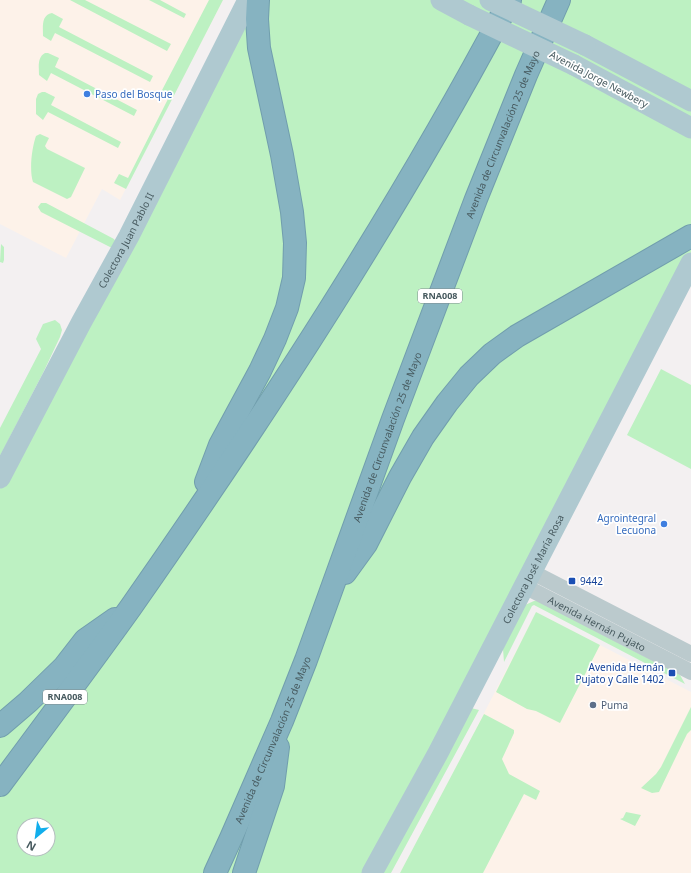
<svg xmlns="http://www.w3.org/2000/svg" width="691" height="873" viewBox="0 0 691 873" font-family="'Noto Sans',sans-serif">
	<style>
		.commercial { fill: #fdf2e9 }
		.green { fill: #bdf1c2; fill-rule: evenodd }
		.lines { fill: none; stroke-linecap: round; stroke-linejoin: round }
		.highway-casing { stroke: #719ead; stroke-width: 24 }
		.minor { stroke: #bbcacd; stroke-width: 16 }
		.major { stroke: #afc9d0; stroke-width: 21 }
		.highway { stroke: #86b3c1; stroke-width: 22 }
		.major-bridge { stroke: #afc9d0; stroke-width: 21 }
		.shop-dot { fill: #3f7fe0; stroke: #fff; stroke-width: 1.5 }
		.transit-dot { fill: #1a4fb4; stroke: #fff; stroke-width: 1.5 }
		.service-dot { fill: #5c6f8a; stroke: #fff; stroke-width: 1.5 }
		.labels { text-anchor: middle; stroke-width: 3.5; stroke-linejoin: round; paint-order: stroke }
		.shield { fill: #fff; stroke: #7e8c8f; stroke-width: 1 }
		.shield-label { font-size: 9px; font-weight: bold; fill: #475a5f }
		.street-label { font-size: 10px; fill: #475a5f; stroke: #fff }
		.shop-label { font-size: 10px; fill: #366cbe; stroke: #fff; text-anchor: start }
		.transit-label { font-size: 10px; fill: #164399; stroke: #fff; text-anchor: start }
		.service-label { font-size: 10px; fill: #4e5e75; stroke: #fff; text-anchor: start }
	</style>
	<rect width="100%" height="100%" fill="#f3f0f1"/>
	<!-- commercial -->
	<path class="commercial" d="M 0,0 L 223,0 L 120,200 L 102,189 L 66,258 L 0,224 Z
		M 536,612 L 691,692 L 691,873 L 400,873 L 462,756 Z"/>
	<!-- green -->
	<path class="green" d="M 70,0 L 85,0 L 171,44 L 167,51 Z
		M 149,0 L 160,0 L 186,14 L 184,18 Z
		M 209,0 L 223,0 L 126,189 L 114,183 L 119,174 L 128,178 L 168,99 L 160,94 Z
		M 248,0 L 691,0 L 691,263 L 372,873 L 0,873 L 0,478 ZM 24,825 L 48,825 L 48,849 L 24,849 Z
		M 52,13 L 63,19 L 59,27 L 153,76 L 150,82 L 55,33 L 51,41 L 43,36 C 43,27 41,15 52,13 Z
		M 45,53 L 48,53 L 59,58 L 55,67 L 137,110 L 134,116 L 51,73 L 47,81 L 39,75 C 39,68 37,57 45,53 Z
		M 42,92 L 45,92 L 55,97 L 51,105 L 121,142 L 118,148 L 48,112 L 43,120 L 36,114 L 36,99 L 38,94 Z
		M 40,134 L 49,138 L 45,146 L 47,149 L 85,168 L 71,197 L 67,199 L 33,182 C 29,170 32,147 36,136 Z
		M 41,203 L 46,203 L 114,239 L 116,242 L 112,248 L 108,246 L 41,212 L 38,207 Z
		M 1,244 L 4,247 L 4,260 L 3,263 L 0,262 Z
		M 55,320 L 60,324 L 62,330 L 60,337 L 43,373 L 0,456 L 0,428 L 41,349 L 36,339 L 43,324 Z
		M 661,369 L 691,385 L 691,469 L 627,435 Z
		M 534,601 L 538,601 L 680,675 L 685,684 L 534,605 L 532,606 L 504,662 L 503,649 L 525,605 Z
		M 536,612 L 600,645 L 560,723 L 536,711 L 527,709 L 496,692 Z
		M 691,707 L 691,730 L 687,734 L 659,792 L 652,793 L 641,788 L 656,774 L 661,767 Z
		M 471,708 L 479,710 L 391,873 L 382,873 Z
		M 484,714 L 514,730 L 514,733 L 502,759 L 509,774 L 540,791 L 536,800 L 524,794 L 483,873 L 400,873 Z
		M 626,812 L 641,815 L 635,826 L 620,819 L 623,818 Z"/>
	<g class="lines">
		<defs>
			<g id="highway">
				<path d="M 206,482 L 220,445 L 260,371 L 275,339 L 287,308 L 294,278 L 295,243 L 292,212 L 282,155 L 259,48 L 257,19 L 258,0"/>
				<path d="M 345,573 L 366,544 L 400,477 L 423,437 L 447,403 L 469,376 L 492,354 L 517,336 L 691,236"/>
				<path d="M 0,726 L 28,702 L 64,667 L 85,640 L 115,619"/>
				<path d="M 0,785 C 44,726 88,667 131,607 C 268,411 398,211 510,0"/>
				<path id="s4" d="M 215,873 L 231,838 L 282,721 L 306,660 L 393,419 L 476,199 L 526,75 L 559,0"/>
				<path d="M 244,873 L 273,786 L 278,747"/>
			</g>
		</defs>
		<!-- highway casing -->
		<use href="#highway" class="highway-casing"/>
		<!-- minor -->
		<g class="minor">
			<path d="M 532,572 L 691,654"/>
			<path id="s1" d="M 524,586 L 691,672"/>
		</g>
		<!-- major -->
		<g class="major">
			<path d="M 441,0 L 469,15"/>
			<path d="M 585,45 L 691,101"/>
			<path d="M 574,65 L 691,128"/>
			<path id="s2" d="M 0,478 L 81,323 L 129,236 L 248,0"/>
			<path id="s3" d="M 372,873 L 438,753 L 691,263"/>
		</g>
		<!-- highway -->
		<use href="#highway" class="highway"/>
		<!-- major-bridge -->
		<path class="major-bridge" d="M 490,0 L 585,45
			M 469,15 L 574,65"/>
	</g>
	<!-- markers -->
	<g class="shop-dot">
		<circle cx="87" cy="94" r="4"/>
		<circle cx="664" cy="524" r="4"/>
	</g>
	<g class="transit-dot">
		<rect x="568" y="577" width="8" height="8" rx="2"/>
		<rect x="668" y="669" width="8" height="8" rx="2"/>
	</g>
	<circle class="service-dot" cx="593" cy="705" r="4"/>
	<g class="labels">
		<!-- shield labels -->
		<g class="shield">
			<rect x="418" y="289" width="44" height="14" rx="3"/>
			<rect x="43" y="690" width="44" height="14" rx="3"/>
		</g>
		<g class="shield-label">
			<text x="440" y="299">RNA008</text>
			<text x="65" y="700">RNA008</text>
		</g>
		<!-- street labels -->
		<g class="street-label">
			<text transform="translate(599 79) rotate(28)" y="4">Avenida Jorge Newbery</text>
			<text dy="4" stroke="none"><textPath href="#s4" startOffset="793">Avenida de Circunvalación 25 de Mayo</textPath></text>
			<text dy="4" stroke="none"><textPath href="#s2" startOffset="269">Colectora Juan Pablo II</textPath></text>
			<text dy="4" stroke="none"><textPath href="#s4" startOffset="469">Avenida de Circunvalación 25 de Mayo</textPath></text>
			<text dy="4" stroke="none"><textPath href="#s3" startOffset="344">Colectora José María Rosa</textPath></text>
			<text dy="4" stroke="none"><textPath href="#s1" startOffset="82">Avenida Hernán Pujato</textPath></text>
			<text dy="4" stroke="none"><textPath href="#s4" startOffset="145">Avenida de Circunvalación 25 de Mayo</textPath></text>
		</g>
		<!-- shop labels -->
		<g class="shop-label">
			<text x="95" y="98">Paso del Bosque</text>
			<text x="656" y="522" text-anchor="end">Agrointegral<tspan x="656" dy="12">Lecuona</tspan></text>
		</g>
		<!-- transit labels -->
		<g class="transit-label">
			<text x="580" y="585">9442</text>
			<text x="664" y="671" text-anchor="end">Avenida Hernán<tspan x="664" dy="12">Pujato y Calle 1402</tspan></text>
		</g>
		<!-- service labels -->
		<g class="service-label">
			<text x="601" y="709">Puma</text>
		</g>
	</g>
	<!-- north arrow -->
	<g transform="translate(36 837) rotate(209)"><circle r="19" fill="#ffffff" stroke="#b5bdbf"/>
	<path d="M0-3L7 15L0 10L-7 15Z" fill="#11aeec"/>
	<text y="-6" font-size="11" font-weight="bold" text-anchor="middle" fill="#475a5f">N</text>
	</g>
</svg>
